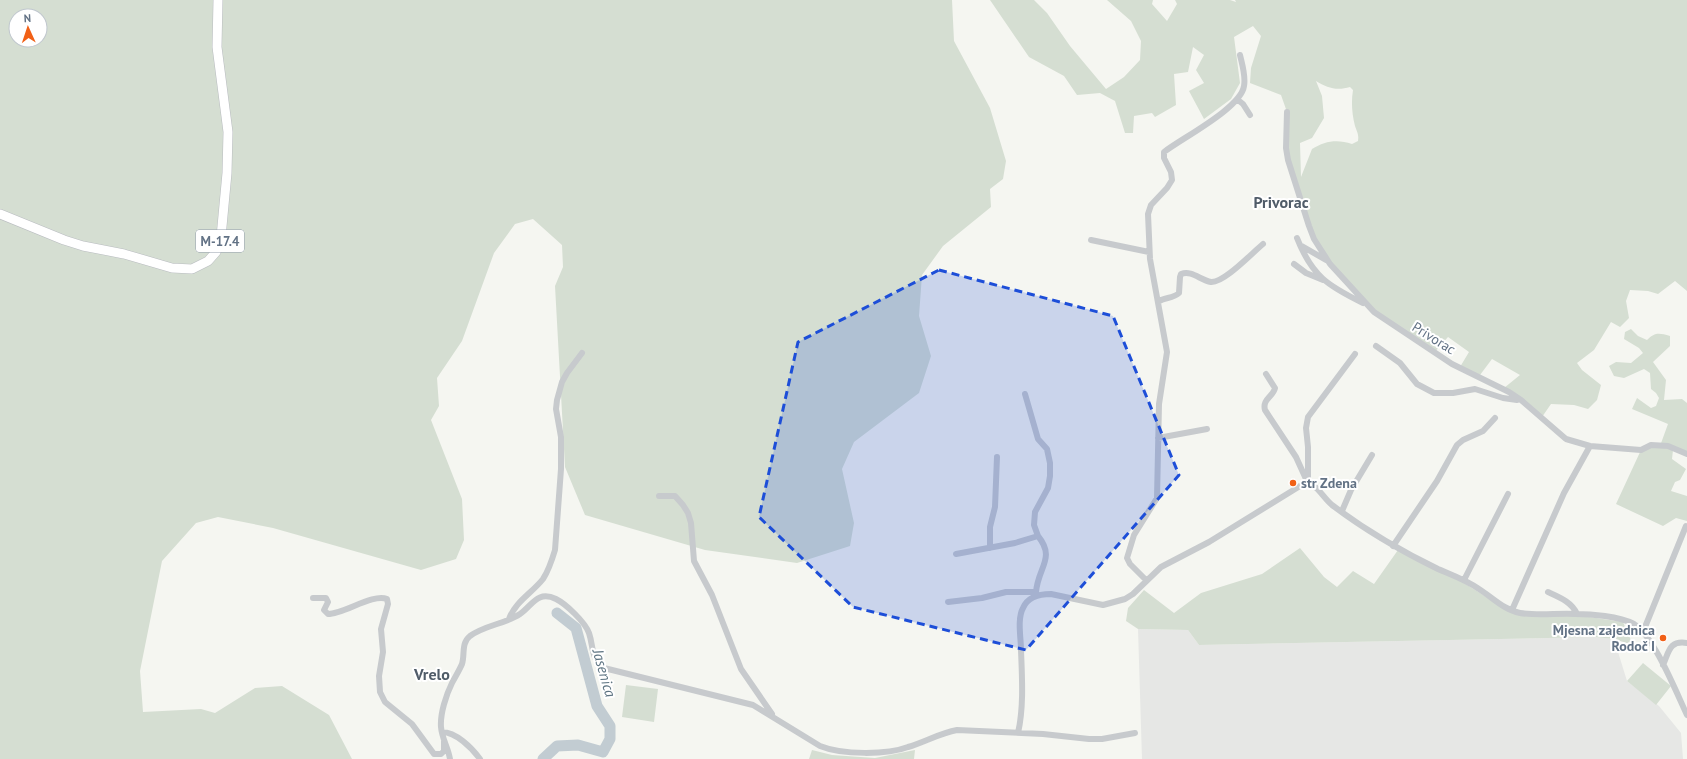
<svg xmlns="http://www.w3.org/2000/svg" width="1687" height="759" viewBox="0 0 1687 759" font-family="'PT Sans',sans-serif">
	<style>
		.built { fill: #e6e7e5 }
		.green { fill: #d5ded2; fill-rule: evenodd }
		.lines { fill: none; stroke-linecap: round; stroke-linejoin: round }
		.river { stroke: #c2ccd2; stroke-width: 11 }
		.primary-casing { stroke: #b9bcc0; stroke-width: 10 }
		.street { stroke: #c7cacd; stroke-width: 6 }
		.primary { stroke: #fff; stroke-width: 9 }
		.marked { fill: #1d4ed8; fill-opacity: 0.2; stroke: #1d4ed8; stroke-width: 3; stroke-dasharray: 8 5; stroke-linejoin: round }
		.poi-dot { fill: #f16016; stroke: #fff; stroke-width: 1.5 }
		.labels { text-anchor: middle; stroke-width: 4; stroke-linejoin: round; paint-order: stroke }
		.shield { fill: #fff; stroke: #919caa; stroke-width: 1 }
		.shield-label { font-size: 13px; font-weight: bold; fill: #627285 }
		.street-label { font-size: 14px; fill: #627285; stroke: #fff }
		.poi-label { font-size: 14px; font-weight: bold; fill: #627285; stroke: #fff; text-anchor: start }
		.water-label { font-size: 15px; font-style: italic; fill: #5e7482; stroke: #fff }
		.quarter-label { font-size: 16px; font-weight: bold; fill: #505c69; stroke: #fff }
	</style>
	<rect width="100%" height="100%" fill="#f5f6f1"/>
	<!-- built -->
	<path class="built" d="M 1138,629 L 1188,630 L 1199,645 L 1595,637 L 1614,639 L 1627,681 L 1659,706 L 1681,733 L 1683,759 L 1142,759 Z"/>
	<!-- green -->
	<path class="green" d="M 0,0 L 952,0 L 954,41 L 990,108 L 1006,161 L 1003,179 L 990,189 L 991,207 L 943,246 L 922,275 L 919,316 L 931,356 L 919,393 L 854,442 L 842,469 L 854,523 L 850,546 L 797,563 L 705,550 L 585,515 L 565,467 L 555,286 L 563,267 L 562,245 L 533,219 L 515,224 L 494,253 L 462,341 L 437,378 L 439,406 L 431,420 L 462,499 L 464,540 L 456,559 L 421,570 L 273,528 L 218,517 L 196,523 L 162,561 L 140,671 L 143,712 L 201,709 L 215,713 L 255,688 L 282,686 L 329,715 L 352,759 L 0,759 ZM 16,16 L 40,16 L 40,40 L 16,40 Z
		M 990,0 L 1034,0 L 1047,13 L 1070,46 L 1106,89 L 1124,77 L 1140,60 L 1141,41 L 1131,21 L 1107,0 L 1153,0 L 1152,4 L 1167,21 L 1177,4 L 1175,0 L 1230,0 L 1236,2 L 1235,0 L 1687,0 L 1687,291 L 1675,281 L 1658,294 L 1648,291 L 1630,290 L 1626,301 L 1629,318 L 1620,327 L 1611,322 L 1594,350 L 1577,363 L 1582,370 L 1601,385 L 1597,400 L 1588,409 L 1574,405 L 1551,404 L 1542,417 L 1504,388 L 1520,375 L 1492,359 L 1480,375 L 1460,367 L 1469,352 L 1448,337 L 1434,353 L 1374,312 L 1330,264 L 1314,239 L 1288,160 L 1287,112 L 1281,95 L 1250,83 L 1251,68 L 1261,36 L 1253,26 L 1234,37 L 1240,83 L 1231,99 L 1204,119 L 1189,91 L 1204,83 L 1196,70 L 1204,55 L 1193,47 L 1188,72 L 1174,74 L 1176,105 L 1155,117 L 1152,113 L 1134,116 L 1133,133 L 1125,133 L 1115,101 L 1100,93 L 1077,95 L 1064,76 L 1029,57 ZM 1316,81 C 1327,88 1337,91 1350,87 L 1353,90 C 1351,102 1352,114 1355,126 C 1357,132 1359,134 1358,141 L 1352,144 C 1337,139 1325,141 1312,149 L 1301,177 L 1300,143 L 1312,138 L 1324,118 L 1322,96 Z
		M 1631,329 L 1638,336 L 1647,340 C 1655,332 1659,333 1670,336 L 1670,346 L 1653,362 L 1666,380 L 1664,400 L 1682,399 L 1687,403 L 1687,454 L 1660,446 L 1668,424 L 1632,409 L 1637,398 L 1651,408 L 1656,406 L 1659,398 L 1656,393 L 1651,389 L 1650,373 L 1644,369 L 1624,378 L 1614,376 L 1609,366 L 1616,362 L 1631,363 L 1643,353 L 1639,348 L 1624,339 L 1625,332 Z
		M 1651,445 L 1673,450 L 1672,459 L 1686,469 L 1680,480 L 1675,482 L 1671,491 L 1687,496 L 1687,521 L 1676,518 L 1663,526 L 1616,504 L 1641,450 Z
		M 1300,548 L 1324,577 L 1337,587 L 1353,571 L 1374,584 L 1398,550 L 1464,583 L 1507,610 L 1576,615 L 1623,622 L 1633,645 L 1614,639 L 1595,637 L 1199,645 L 1188,630 L 1138,629 L 1126,621 L 1128,608 L 1144,590 L 1174,613 L 1201,593 L 1262,574 Z
		M 1643,663 L 1671,686 L 1656,705 L 1627,681 Z
		M 626,685 L 658,689 L 654,722 L 622,717 Z
		M 812,750 L 832,755 L 875,758 L 915,750 L 914,759 L 809,759 Z"/>
	<g class="lines">
		<!-- river -->
		<path class="river" d="M 543,759 L 557,746 L 578,745 L 603,752 L 610,739 L 610,726 L 597,706 L 576,628 L 557,613"/>
		<defs>
			<path id="primary" d="M 0,214 L 64,240 L 83,246 L 124,254 L 172,268 L 192,269 L 208,261 L 216,252 L 221,237 L 227,173 L 228,132 L 217,47 L 218,0"/>
		</defs>
		<!-- primary casing -->
		<use href="#primary" class="primary-casing"/>
		<!-- street -->
		<path class="street" d="M 1238,100 L 1243,104 L 1250,115
			M 1287,112 L 1286,148 L 1288,160 L 1309,226 L 1314,239 L 1330,264 L 1374,312 L 1452,364 L 1509,392 L 1521,400 L 1566,439 L 1590,446 L 1641,450 L 1651,445 L 1668,446 L 1687,454
			M 1297,238 C 1312,276 1328,286 1363,303
			M 1091,240 L 1149,252
			M 1300,245 L 1326,260
			M 1294,264 L 1306,273 L 1323,280
			M 1158,302 C 1164,297 1173,299 1179,293 L 1180,277 L 1181,274 C 1192,270 1200,280 1211,282 C 1224,283 1252,253 1263,244
			M 1376,346 L 1400,363 L 1417,384 L 1434,393 L 1453,393 L 1475,389 L 1503,398 L 1517,400
			M 1266,374 L 1275,388 C 1273,397 1262,399 1265,410 L 1296,457 L 1306,479
			M 1025,394 L 1038,439 L 1047,449 L 1050,463 L 1050,476 L 1048,488 L 1035,512 L 1034,525 L 1038,536
			M 1158,438 L 1207,429
			M 1308,483 L 1308,447 L 1306,428 L 1308,417 L 1355,354
			M 659,496 L 675,496 L 683,505 L 688,513 L 691,523 L 694,561 L 712,595 L 741,669 L 772,714
			M 1342,511 L 1351,490 L 1372,455
			M 1393,546 L 1437,481 L 1457,445 L 1463,440 L 1483,431 L 1495,418
			M 990,548 L 990,527 L 995,507 L 997,457
			M 956,554 L 1015,543 L 1038,536 C 1056,558 1038,567 1036,592
			M 1146,580 L 1130,564 L 1127,558 L 1134,535 L 1157,498 L 1159,404 L 1167,352 L 1150,259 L 1148,214 L 1151,205 L 1167,188 L 1172,180 L 1171,172 L 1164,158 L 1164,152 C 1182,138 1241,108 1244,86 C 1246,76 1242,64 1240,55
			M 1464,580 L 1508,494
			M 1548,592 C 1559,597 1572,602 1577,614
			M 313,598 L 326,598 L 328,602 L 324,610 L 328,614 C 344,614 373,593 387,599 L 388,604 L 381,629 L 383,652 L 379,676 L 380,692 L 385,702 L 412,724 L 434,754 L 441,754 L 444,751 L 444,741
			M 948,602 L 982,598 L 1006,592 L 1036,592 L 1037,595
			M 1512,610 L 1564,493 L 1590,446
			M 509,619 C 515,602 532,593 543,579 C 549,570 552,560 555,550 L 561,469 L 561,437 L 556,409 L 557,400 L 562,382 L 567,373 L 582,353
			M 1643,632 L 1686,526
			M 1663,665 C 1669,652 1669,640 1687,643
			M 442,732 C 456,732 472,748 480,759
			M 1018,733 C 1024,707 1022,677 1021,650 C 1021,638 1017,619 1023,608 C 1028,596 1040,594 1051,594 L 1103,605 L 1125,599 L 1133,594 L 1161,567 L 1209,542 L 1300,486 C 1315,478 1320,495 1332,505 C 1365,530 1401,551 1438,569 C 1452,575 1466,580 1479,589 C 1492,597 1504,610 1520,613 C 1538,616 1557,613 1575,614 C 1591,614 1619,616 1634,624 C 1654,636 1676,692 1687,715
			M 450,759 C 448,747 442,739 441,727 C 440,714 446,695 452,683 C 455,677 459,671 462,664 C 465,655 461,643 470,636 C 485,625 505,624 520,614 C 532,606 537,590 556,599 C 566,604 585,622 589,633 C 594,648 590,657 604,668 L 753,705 L 820,746 C 842,755 887,755 908,747 C 925,742 940,733 957,730 L 1043,734 L 1089,739 L 1102,739 L 1135,733"/>
		<!-- primary -->
		<use href="#primary" class="primary"/>
	</g>
	<!-- marked area -->
	<path class="marked" d="M 939,270 L 1113,316 L 1179,475 L 1026,650 L 853,607 L 759,517 L 798,342 Z"/>
	<!-- markers -->
	<g class="poi-dot">
		<circle cx="1293" cy="483" r="4"/>
		<circle cx="1663" cy="638" r="4"/>
	</g>
	<g class="labels">
		<!-- shield labels -->
		<rect class="shield" x="196" y="230" width="48" height="22" rx="3"/>
		<g class="shield-label">
			<text x="220" y="246">M-17.4</text>
		</g>
		<!-- street labels -->
		<g class="street-label">
			<text transform="translate(1434 338) rotate(32)" y="5">Privorac</text>
		</g>
		<!-- poi labels -->
		<g class="poi-label">
			<text x="1301" y="488">str Zdena</text>
			<text x="1655" y="635" text-anchor="end">Mjesna zajednica<tspan x="1655" dy="16">Rodoč I</tspan></text>
		</g>
		<!-- water labels -->
		<g class="water-label">
			<text transform="translate(604 673) rotate(74)" y="5">Jasenica</text>
		</g>
		<!-- quarter labels -->
		<g class="quarter-label">
			<text x="1281" y="208">Privorac</text>
			<text x="432" y="680">Vrelo</text>
		</g>
	</g>
	<!-- north arrow -->
	<g transform="translate(28 28) rotate(357)"><circle r="19" fill="#ffffff" stroke="#c0c7ce"/>
	<path d="M0-3L7 15L0 10L-7 15Z" fill="#f16016"/>
	<text y="-6" font-size="11" font-weight="bold" text-anchor="middle" fill="#627285">N</text>
	</g>
</svg>
